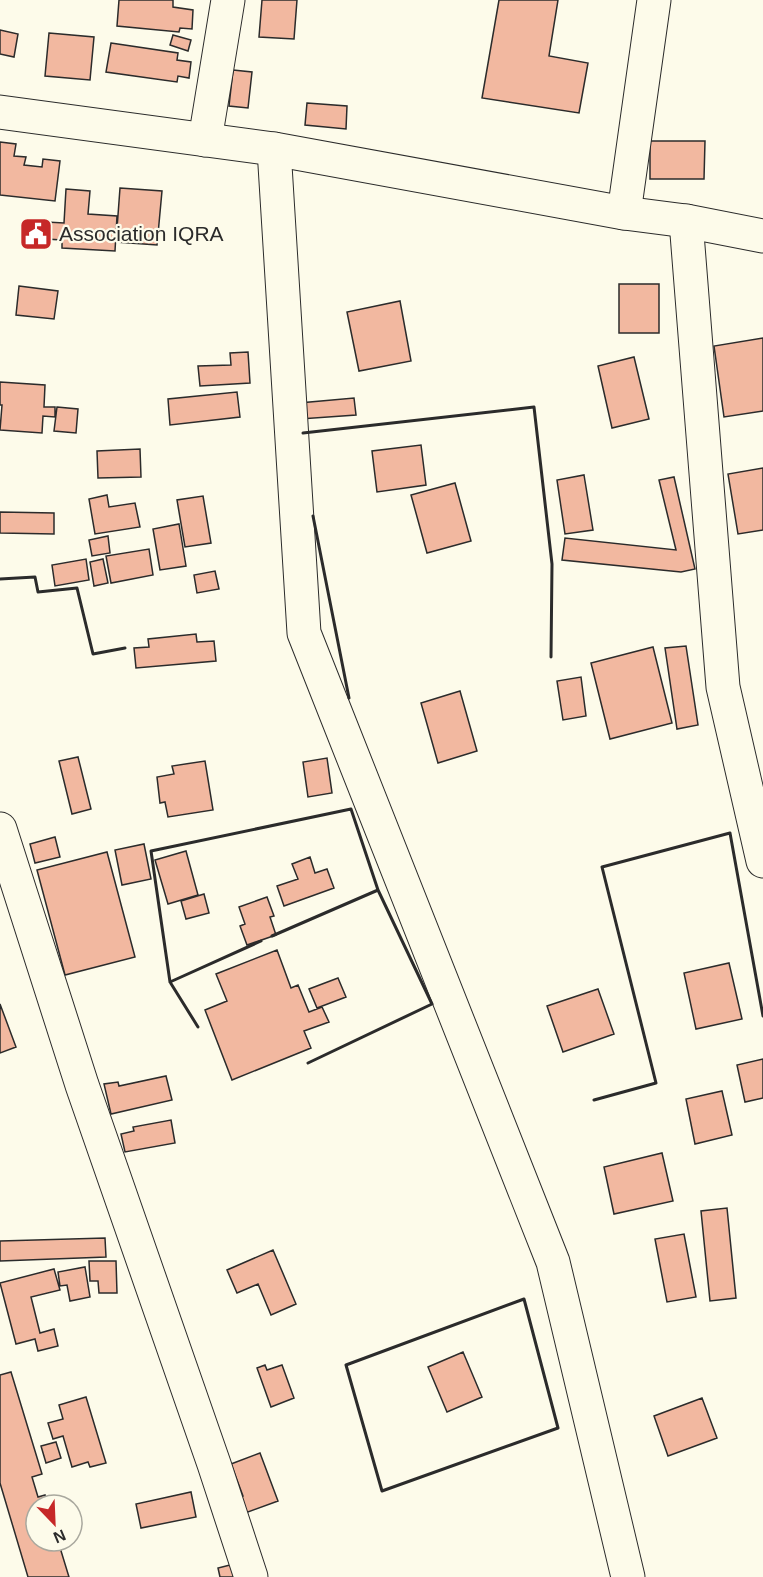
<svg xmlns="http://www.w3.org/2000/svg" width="763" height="1577" viewBox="0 0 763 1577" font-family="Helvetica,sans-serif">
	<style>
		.building { fill: #f2b8a0; stroke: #2b2b2b; stroke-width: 1.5 }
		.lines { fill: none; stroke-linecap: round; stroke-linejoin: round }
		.minor-casing { stroke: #2b2b2b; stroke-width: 35 }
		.major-casing { stroke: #2b2b2b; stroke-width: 35 }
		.minor { stroke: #fdfbea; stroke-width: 33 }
		.major { stroke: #fdfbea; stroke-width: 33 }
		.wall { stroke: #2b2b2b; stroke-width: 3 }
		.labels { text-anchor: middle; stroke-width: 4.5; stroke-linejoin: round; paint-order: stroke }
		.poi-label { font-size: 21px; fill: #2b2b2b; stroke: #fdfbea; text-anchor: start }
	</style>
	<rect width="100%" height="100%" fill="#fdfbea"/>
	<!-- building -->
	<path class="building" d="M 119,0 L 173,0 L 173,7 L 193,10 L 192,29 L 180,28 L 179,32 L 117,26 Z
		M 262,0 L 297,0 L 294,39 L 259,37 Z
		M 499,0 L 558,0 L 549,56 L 588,63 L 579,113 L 482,98 Z
		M 0,30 L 18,34 L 14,57 L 0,54 Z
		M 49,33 L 94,37 L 90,80 L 45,76 Z
		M 173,35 L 191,40 L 188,51 L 170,45 Z
		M 111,43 L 178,53 L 177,60 L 191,62 L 189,78 L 178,76 L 177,82 L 106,72 Z
		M 233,70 L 252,72 L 248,108 L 229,106 Z
		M 307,103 L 347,106 L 346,129 L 305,125 Z
		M 650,141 L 705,141 L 704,179 L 650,179 Z
		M 0,142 L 16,144 L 14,156 L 26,157 L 24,165 L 42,167 L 43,159 L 60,161 L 55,201 L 0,195 Z
		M 120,188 L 162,191 L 157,245 L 116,242 Z
		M 66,189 L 90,191 L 88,214 L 117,216 L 115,251 L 62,248 L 62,240 L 46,239 L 47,222 L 64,223 Z
		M 619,284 L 659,284 L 659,333 L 619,333 Z
		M 19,286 L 58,291 L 54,319 L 16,315 Z
		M 400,301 L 411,361 L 359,371 L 347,312 Z
		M 763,338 L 763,411 L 724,417 L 714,346 Z
		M 248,352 L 250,383 L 200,386 L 198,366 L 231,365 L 230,353 Z
		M 634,357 L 649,419 L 612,428 L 598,366 Z
		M 0,382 L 45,385 L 44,407 L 55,407 L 55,417 L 43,416 L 42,433 L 0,430 L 2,405 L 0,405 Z
		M 237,392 L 240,417 L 170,425 L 168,399 Z
		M 354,398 L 356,415 L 300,419 L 299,403 Z
		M 57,407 L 78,409 L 76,433 L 54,431 Z
		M 421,445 L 426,485 L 377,492 L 372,451 Z
		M 140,449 L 141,477 L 98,478 L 97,451 Z
		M 763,468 L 763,530 L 738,534 L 728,474 Z
		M 584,475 L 593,530 L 565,534 L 557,480 Z
		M 674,477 L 695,569 L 681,572 L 562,560 L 565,538 L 676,550 L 659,480 Z
		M 455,483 L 471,541 L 427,553 L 411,495 Z
		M 107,495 L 109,507 L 135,503 L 140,527 L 95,534 L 89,499 Z
		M 203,496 L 211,543 L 185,547 L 177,500 Z
		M 0,512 L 54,513 L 54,534 L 0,533 Z
		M 179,524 L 186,566 L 160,570 L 153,529 Z
		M 108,536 L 110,553 L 92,556 L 89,540 Z
		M 149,549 L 153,575 L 111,583 L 106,556 Z
		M 86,559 L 89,580 L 55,586 L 52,565 Z
		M 103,559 L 108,583 L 94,586 L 90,562 Z
		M 215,571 L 219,589 L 197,593 L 194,575 Z
		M 196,634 L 197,642 L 214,641 L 216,661 L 136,668 L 134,648 L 149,647 L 148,639 Z
		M 686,646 L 698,725 L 677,729 L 665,648 Z
		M 653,647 L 672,723 L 610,739 L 591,663 Z
		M 581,677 L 586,716 L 563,720 L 557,681 Z
		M 460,691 L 477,751 L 438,763 L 421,703 Z
		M 78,757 L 91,809 L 72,814 L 59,761 Z
		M 327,758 L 332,793 L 308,797 L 303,762 Z
		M 205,761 L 213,810 L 168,817 L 165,802 L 160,803 L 157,777 L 174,774 L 172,766 Z
		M 55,837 L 60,857 L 35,863 L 30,844 Z
		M 144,844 L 151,879 L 122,885 L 115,850 Z
		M 186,851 L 198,895 L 168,904 L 155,860 Z
		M 107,852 L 135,957 L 65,975 L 37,870 Z
		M 310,857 L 315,873 L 327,869 L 334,888 L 284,906 L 277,886 L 298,879 L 292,864 Z
		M 204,894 L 209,913 L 186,919 L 181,901 Z
		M 267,897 L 274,916 L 270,917 L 276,935 L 247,945 L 240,926 L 245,924 L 239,907 Z
		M 277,950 L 291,988 L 298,985 L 309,1012 L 322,1007 L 329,1022 L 304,1031 L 311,1048 L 232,1080 L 205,1010 L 227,1001 L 216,974 Z
		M 729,963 L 742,1019 L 696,1029 L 684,973 Z
		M 338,978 L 346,997 L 317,1008 L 309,989 Z
		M 598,989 L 614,1034 L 563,1052 L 547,1006 Z
		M 0,1004 L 16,1047 L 0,1053 Z
		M 763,1059 L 763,1098 L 745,1102 L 737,1065 Z
		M 166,1076 L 172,1100 L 111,1114 L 104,1084 L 118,1082 L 119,1086 Z
		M 722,1091 L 732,1135 L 695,1144 L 686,1099 Z
		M 171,1120 L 175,1143 L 125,1152 L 121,1134 L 134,1131 L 133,1127 Z
		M 662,1153 L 673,1201 L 614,1214 L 604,1167 Z
		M 727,1208 L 736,1298 L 710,1301 L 701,1211 Z
		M 684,1234 L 696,1297 L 667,1302 L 655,1239 Z
		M 105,1238 L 106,1257 L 0,1261 L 0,1241 Z
		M 273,1250 L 296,1304 L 271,1315 L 258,1284 L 237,1293 L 227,1270 Z
		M 89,1261 L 116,1261 L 117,1293 L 99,1293 L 98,1281 L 90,1281 Z
		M 85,1267 L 90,1297 L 70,1301 L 67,1285 L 60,1286 L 58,1272 Z
		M 54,1269 L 60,1290 L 31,1297 L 40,1333 L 54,1329 L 58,1346 L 38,1351 L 35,1339 L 16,1344 L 0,1283 Z
		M 463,1352 L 482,1397 L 447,1412 L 428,1367 Z
		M 265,1365 L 267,1370 L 282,1365 L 294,1398 L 271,1407 L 257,1368 Z
		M 11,1372 L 42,1474 L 32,1477 L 38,1497 L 45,1495 L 47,1505 L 36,1505 L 36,1541 L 58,1541 L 69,1577 L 28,1577 L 0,1483 L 0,1375 Z
		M 86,1397 L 106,1463 L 90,1467 L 88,1462 L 72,1467 L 63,1436 L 53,1439 L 48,1423 L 63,1419 L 59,1405 Z
		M 702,1398 L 717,1438 L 668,1456 L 654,1416 Z
		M 56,1442 L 61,1458 L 46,1463 L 41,1446 Z
		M 260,1453 L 278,1501 L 237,1516 L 232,1500 L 243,1496 L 231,1464 Z
		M 191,1492 L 196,1517 L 141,1528 L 136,1504 Z
		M 242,1562 L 246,1577 L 220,1577 L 218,1568 Z"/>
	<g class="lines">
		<defs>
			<path id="minor" d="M 205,140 L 228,0
				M 274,149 L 304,633 L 553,1262 L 628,1577
				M 624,213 L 654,0
				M 686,221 L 723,687 L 763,861
				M 0,829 L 82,1085 L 214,1464 L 251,1577"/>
			<path id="major" d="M 0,112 L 274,149 L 624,213 L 686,221 L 763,236"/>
		</defs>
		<!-- minor casing -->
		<use href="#minor" class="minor-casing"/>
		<!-- major casing -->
		<use href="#major" class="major-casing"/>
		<!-- minor -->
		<use href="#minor" class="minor"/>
		<!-- major -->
		<use href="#major" class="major"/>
		<!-- wall -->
		<path class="wall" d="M 303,433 L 534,407 L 552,564 L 551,657
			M 313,516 L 349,698
			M 0,579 L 35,577 L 38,592 L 77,588 L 93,654 L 125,648
			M 272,936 L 378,890 L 432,1004 L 308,1063
			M 170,982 L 151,851 L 351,809 L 378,890
			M 198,1027 L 170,982 L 261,941
			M 594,1100 L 656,1083 L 602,867 L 730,833 L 763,1016
			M 524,1299 L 558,1428 L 382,1491 L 346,1365 Z"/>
	</g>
	<!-- icons -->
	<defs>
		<symbol id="civic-square" viewBox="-11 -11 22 22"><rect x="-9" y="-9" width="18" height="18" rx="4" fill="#c62828" stroke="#fdfbea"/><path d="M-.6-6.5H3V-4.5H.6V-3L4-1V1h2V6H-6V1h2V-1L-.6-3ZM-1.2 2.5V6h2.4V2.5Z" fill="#fff"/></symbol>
	</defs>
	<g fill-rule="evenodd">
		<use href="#civic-square" x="17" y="215" width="38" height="38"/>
	</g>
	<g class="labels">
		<!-- poi labels -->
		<g class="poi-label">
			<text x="59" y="241">Association IQRA</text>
		</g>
	</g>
	<!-- north arrow -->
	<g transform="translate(54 1523) rotate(157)"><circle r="28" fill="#fdfbea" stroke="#a9a89e" stroke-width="1.5"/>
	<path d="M0-4.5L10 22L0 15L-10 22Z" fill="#c62828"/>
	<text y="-9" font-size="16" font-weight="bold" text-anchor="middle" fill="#2b2b2b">N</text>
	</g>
</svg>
